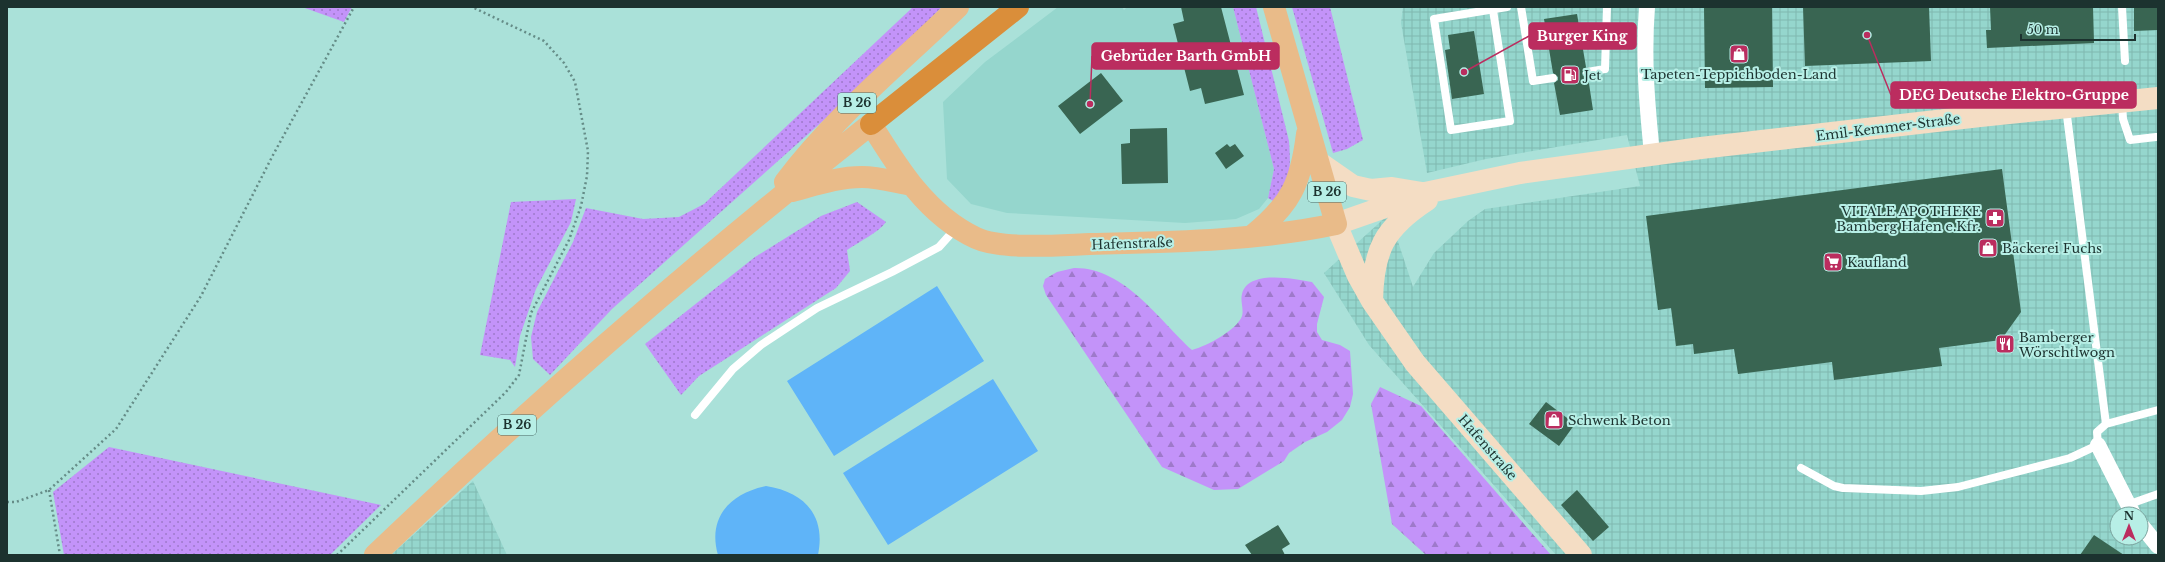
<svg xmlns="http://www.w3.org/2000/svg" width="2165" height="562" viewBox="0 0 2165 562" font-family="'Libre Baskerville',serif">
	<style>
		.built { fill: #95d6cd }
		.industrial { fill: url(#industrial-grid); fill-rule: evenodd }
		.grass { fill: url(#grass-dots) }
		.forest { fill: url(#forest-firs) }
		.water { fill: #5fb4f8 }
		.building { fill: #396552 }
		.lines { fill: none; stroke-linecap: round; stroke-linejoin: round }
		.path { stroke: #658c87; stroke-width: 2.5; stroke-dasharray: 2 3; stroke-linecap: butt }
		.lane { stroke: #fff; stroke-width: 8 }
		.street { stroke: #fff; stroke-width: 16 }
		.secondary { stroke: #f4ddc4; stroke-width: 22 }
		.primary { stroke: #e9bb89; stroke-width: 22 }
		.highway { stroke: #da8e3a; stroke-width: 22 }
		.labels { text-anchor: middle; stroke-width: 4; stroke-linejoin: round; paint-order: stroke }
		.shield { fill: #b7efe6; stroke: #4a6b66; stroke-width: 1 }
		.shield-label { font-size: 12px; font-weight: bold; fill: #1c322f }
		.poi-label { font-size: 13px; fill: #1c322f; stroke: #b7efe6; text-anchor: start }
		.street-label { font-size: 13px; fill: #1c322f; stroke: #b7efe6 }
		.leader { fill: none; stroke: #bb2d5f; stroke-width: 1.5 }
		.callout-dot { fill: #bb2d5f; stroke: #b7efe6; stroke-width: 1.5 }
		.callout { fill: #bb2d5f; stroke: #bb2d5f; stroke-width: 1.5 }
		.callout-label { font-size: 14px; text-anchor: middle; font-weight: bold; fill: #fff }
	</style>
	<defs>
		<pattern id="industrial-grid" width="8" height="8" patternUnits="userSpaceOnUse"><rect width="8" height="8" fill="#95d6cd"/><path d="M0 4h8M4 0v8" fill="none" stroke="#80b8b0"/></pattern>
		<pattern id="grass-dots" width="8" height="8" patternUnits="userSpaceOnUse"><rect width="8" height="8" fill="#c393f9"/><path d="M2 2h.1M6 6h.1" fill="none" stroke="#9e79ca" stroke-width="1.8" stroke-linecap="round"/></pattern>
		<pattern id="forest-firs" width="22" height="20" patternUnits="userSpaceOnUse"><rect width="22" height="20" fill="#c393f9"/><path d="M5 1l3.5 6h-7zM16 11l3.5 6h-7z" fill="#9e79ca"/></pattern>
	</defs>
	<rect width="100%" height="100%" fill="#aae1d9"/>
	<!-- built -->
	<path class="built" d="M 1058,7 L 1122,7 L 1124,10 L 1127,7 L 1233,7 L 1274,169 L 1268,198 L 1259,209 L 1236,219 L 1185,223 L 1007,213 L 971,204 L 947,179 L 943,102 L 985,62 Z"/>
	<!-- industrial -->
	<path class="industrial" d="M 1403,7 L 2158,7 L 2158,555 L 1556,555 L 1369,345 L 1324,273 L 1389,214 L 1413,287 L 1434,253 L 1468,221 L 1485,209 L 1640,186 L 1627,135 L 1486,159 L 1427,173 L 1401,23 ZM 2117,514 L 2141,514 L 2141,538 L 2117,538 Z
		M 473,481 L 507,555 L 391,555 Z"/>
	<!-- grass -->
	<path class="grass" d="M 302,7 L 352,7 L 344,22 Z
		M 913,7 L 942,7 L 862,86 L 612,309 L 550,375 L 533,359 L 531,337 L 537,312 L 573,242 L 586,208 L 643,219 L 679,217 L 704,204 Z
		M 1233,7 L 1256,7 L 1289,141 C 1291,170 1291,178 1275,202 L 1268,198 L 1274,169 Z
		M 1292,7 L 1330,7 L 1363,140 L 1347,149 L 1333,153 Z
		M 576,199 L 571,222 L 536,289 L 520,336 L 515,367 L 510,360 L 480,355 L 511,202 Z
		M 857,202 L 886,222 C 878,233 860,241 847,250 L 850,271 L 836,288 L 699,376 L 681,395 L 645,344 L 755,257 L 821,216 Z
		M 109,447 L 381,505 L 330,555 L 64,555 L 53,492 Z"/>
	<!-- forest -->
	<path class="forest" d="M 1074,268 C 1124,267 1159,320 1192,350 C 1207,346 1237,330 1242,316 C 1244,309 1240,301 1242,294 C 1248,269 1295,279 1312,282 L 1324,297 L 1317,324 L 1317,332 L 1322,340 L 1340,345 L 1350,351 L 1353,394 L 1350,407 L 1342,420 L 1327,432 L 1305,442 L 1289,453 L 1284,461 L 1238,489 L 1214,490 L 1162,467 L 1046,295 L 1043,286 L 1045,279 L 1057,272 Z
		M 1380,387 L 1421,406 L 1551,555 L 1426,555 L 1392,524 L 1371,404 Z"/>
	<!-- water -->
	<path class="water" d="M 937,286 L 984,361 L 834,456 L 787,381 Z
		M 993,379 L 1038,451 L 888,545 L 843,473 Z
		M 766,486 C 805,492 826,516 818,555 L 718,555 C 707,517 731,493 766,486 Z"/>
	<!-- building -->
	<path class="building" d="M 1181,7 L 1221,7 L 1244,95 L 1205,104 L 1201,88 L 1190,91 L 1173,24 L 1184,21 Z
		M 1704,7 L 1772,7 L 1773,87 L 1705,88 Z
		M 1803,7 L 1929,7 L 1931,61 L 1805,66 Z
		M 1990,7 L 2093,7 L 2094,43 L 1987,48 L 1986,30 L 1991,30 Z
		M 2134,7 L 2158,7 L 2158,30 L 2134,31 Z
		M 1577,14 L 1586,67 L 1582,73 L 1583,76 L 1588,77 L 1593,110 L 1560,115 L 1554,83 L 1558,80 L 1558,77 L 1553,73 L 1544,19 Z
		M 1474,31 L 1484,94 L 1452,99 L 1445,50 L 1450,49 L 1448,35 Z
		M 1101,73 L 1123,101 L 1080,134 L 1058,106 Z
		M 1167,128 L 1168,183 L 1122,184 L 1121,144 L 1130,143 L 1130,129 Z
		M 1227,144 L 1230,147 L 1235,144 L 1244,156 L 1226,169 L 1215,153 Z
		M 2002,169 L 2021,312 L 2001,340 L 1939,348 L 1942,366 L 1834,380 L 1832,362 L 1738,374 L 1734,349 L 1694,354 L 1693,344 L 1676,346 L 1671,308 L 1658,310 L 1646,216 Z
		M 1546,402 L 1575,424 L 1559,446 L 1529,424 Z
		M 1577,490 L 1609,527 L 1593,541 L 1561,505 Z
		M 1278,525 L 1290,544 L 1282,549 L 1285,555 L 1252,555 L 1245,545 Z
		M 2094,535 L 2124,555 L 2080,555 Z"/>
	<g class="lines">
		<!-- path -->
		<path class="path" d="M 49,490 L 60,555
			M 7,502 L 16,502 L 49,490 L 116,429 L 201,296 L 273,155 L 354,7
			M 337,555 L 506,392 L 519,375 L 531,313 L 569,240 L 581,206 L 587,176 L 588,151 L 575,82 L 564,63 L 544,41 L 472,7"/>
		<!-- lane -->
		<path class="lane" d="M 1521,7 L 1533,81 L 1553,78
			M 2122,7 L 2125,61
			M 1493,10 L 1510,121 L 1451,130 L 1434,19 L 1507,7
			M 1587,72 L 1605,69 L 1607,7
			M 2122,103 L 2123,119 L 2130,140 L 2156,137
			M 2066,108 L 2106,424
			M 695,415 L 733,369 L 761,345 L 817,308 L 892,272 L 939,247 L 956,228
			M 1801,468 L 1834,486 L 1843,488 L 1921,491 L 1958,487 L 2070,458 L 2098,445 L 2097,432 L 2106,424 L 2158,410
			M 2127,505 L 2158,494"/>
		<!-- street -->
		<path class="street" d="M 1647,7 C 1643,58 1647,104 1652,154
			M 2098,445 L 2133,514
			M 2141,525 L 2158,546"/>
		<!-- secondary -->
		<path class="secondary" d="M 1317,161 L 1353,186 L 1371,190 L 1392,188 L 1422,193
			M 1372,301 C 1373,250 1384,228 1427,200
			M 1581,555 L 1415,363 L 1372,301 L 1358,276 L 1336,224 L 1425,193 L 1520,173 L 1701,148 L 1980,116 L 2158,98"/>
		<!-- primary -->
		<path class="primary" d="M 785,182 C 834,117 899,64 958,7
			M 792,191 C 815,185 838,177 862,177 C 879,177 895,182 912,185
			M 1253,235 C 1291,204 1301,183 1307,134
			M 375,555 C 533,404 699,260 871,124 C 898,168 927,215 976,238 C 1002,250 1060,245 1090,244 C 1171,242 1256,241 1336,224 L 1274,7"/>
		<!-- highway -->
		<path class="highway" d="M 871,124 L 1018,7"/>
	</g>
	<!-- icons -->
	<defs>
		<symbol id="shop-square" viewBox="-11 -11 22 22"><rect x="-9" y="-9" width="18" height="18" rx="4" fill="#bb2d5f" stroke="#b7efe6"/><path d="M-5-2.5h2.3a2.7 3.5 0 0 1 5.4 0H5L5.5 6h-11ZM-1.5-2.5h3a1.5 2.3 0 0 0-3 0Z" fill="#fff"/></symbol>
		<symbol id="fuel-square" viewBox="-11 -11 22 22"><rect x="-9" y="-9" width="18" height="18" rx="4" fill="#bb2d5f" stroke="#b7efe6"/><path d="M-5.5-6h7V0h2V4h1.3V-2.5L3-4.5l.8-.8L6-3V5H2.5V1h-1V6h-7ZM-4.2-4.7v3.2H.2V-4.7Z" fill="#fff"/></symbol>
		<symbol id="pharmacy-square" viewBox="-11 -11 22 22"><rect x="-9" y="-9" width="18" height="18" rx="4" fill="#bb2d5f" stroke="#b7efe6"/><path d="M-2-6h4v4h4v4h-4v4h-4v-4h-4v-4h4Z" fill="#fff"/></symbol>
		<symbol id="supermarket-square" viewBox="-11 -11 22 22"><rect x="-9" y="-9" width="18" height="18" rx="4" fill="#bb2d5f" stroke="#b7efe6"/><path d="M-6-5.5h2.5l.6 2H6L4.5 2H-2.5L-4.4-4H-6ZM-1.5 3.2a1.3 1.3 0 1 0 .1 0ZM3 3.2a1.3 1.3 0 1 0 .1 0Z" fill="#fff"/></symbol>
		<symbol id="restaurant-square" viewBox="-11 -11 22 22"><rect x="-9" y="-9" width="18" height="18" rx="4" fill="#bb2d5f" stroke="#b7efe6"/><path d="M-5-6h1v4h1v-4h1v4h1v-4h1v5L-1.5 .5V6h-2V.5L-5-1ZM5-6V6H3V1.5H1.5Q1.5-4 5-6Z" fill="#fff"/></symbol>
	</defs>
	<g fill-rule="evenodd">
		<use href="#shop-square" x="1728" y="43" width="22" height="22"/>
		<use href="#fuel-square" x="1559" y="64" width="22" height="22"/>
		<use href="#pharmacy-square" x="1984" y="207" width="22" height="22"/>
		<use href="#shop-square" x="1977" y="237" width="22" height="22"/>
		<use href="#supermarket-square" x="1822" y="251" width="22" height="22"/>
		<use href="#restaurant-square" x="1994" y="333" width="22" height="22"/>
		<use href="#shop-square" x="1543" y="409" width="22" height="22"/>
	</g>
	<g class="labels">
		<!-- shield labels -->
		<g class="shield">
			<rect x="838" y="93" width="38" height="20" rx="3"/>
			<rect x="1308" y="182" width="38" height="20" rx="3"/>
			<rect x="498" y="415" width="38" height="20" rx="3"/>
		</g>
		<g class="shield-label">
			<text x="857" y="107">B 26</text>
			<text x="1327" y="196">B 26</text>
			<text x="517" y="429">B 26</text>
		</g>
		<!-- poi labels -->
		<g class="poi-label">
			<text x="1739" y="79" text-anchor="middle">Tapeten-Teppichboden-Land</text>
			<text x="1584" y="80">Jet</text>
			<text x="1981" y="216" text-anchor="end">VITALE APOTHEKE<tspan x="1981" dy="15">Bamberg Hafen e.Kfr.</tspan></text>
			<text x="2002" y="253">Bäckerei Fuchs</text>
			<text x="1847" y="267">Kaufland</text>
			<text x="2019" y="342">Bamberger<tspan x="2019" dy="15">Wörschtlwogn</tspan></text>
			<text x="1568" y="425">Schwenk Beton</text>
		</g>
		<!-- street labels -->
		<g class="street-label">
			<text transform="translate(1888 127) rotate(-7)" y="5">Emil-Kemmer-Straße</text>
			<text transform="translate(1132 243) rotate(-2)" y="5">Hafenstraße</text>
			<text transform="translate(1488 447) rotate(49)" y="5">Hafenstraße</text>
		</g>
	</g>
	<!-- callouts -->
	<path class="leader" d="M1464 72L1529 36M1090 104L1092 56M1867 35L1891 95"/>
	<g class="callout-dot">
		<circle cx="1464" cy="72" r="4"/>
		<circle cx="1090" cy="104" r="4"/>
		<circle cx="1867" cy="35" r="4"/>
	</g>
	<g class="callout">
		<rect x="1529" y="23" width="107" height="26" rx="4"/>
		<rect x="1092" y="43" width="187" height="26" rx="4"/>
		<rect x="1891" y="82" width="245" height="26" rx="4"/>
	</g>
	<g class="callout-label">
		<text x="1582" y="41">Burger King</text>
		<text x="1186" y="61">Gebrüder Barth GmbH</text>
		<text x="2014" y="100">DEG Deutsche Elektro-Gruppe</text>
	</g>
	<!-- border -->
	<rect width="2165" height="562" fill="none" stroke="#1c322f" stroke-width="16"/>
	<!-- north arrow -->
	<g transform="translate(2129 526)"><circle r="19" fill="#b7efe6" stroke="#79a39d"/>
	<path d="M0-3L7 15L0 10L-7 15Z" fill="#bb2d5f"/>
	<text y="-6" font-size="11" font-weight="bold" text-anchor="middle" fill="#1c322f">N</text>
	</g>
	<!-- scale -->
	<path d="M2021 34v6h114v-6" fill="none" stroke="#1c322f" stroke-width="2"/>
	<text x="2027" y="34" font-size="12" fill="#1c322f" stroke="#b7efe6" stroke-width="3" paint-order="stroke">50 m</text>
</svg>
